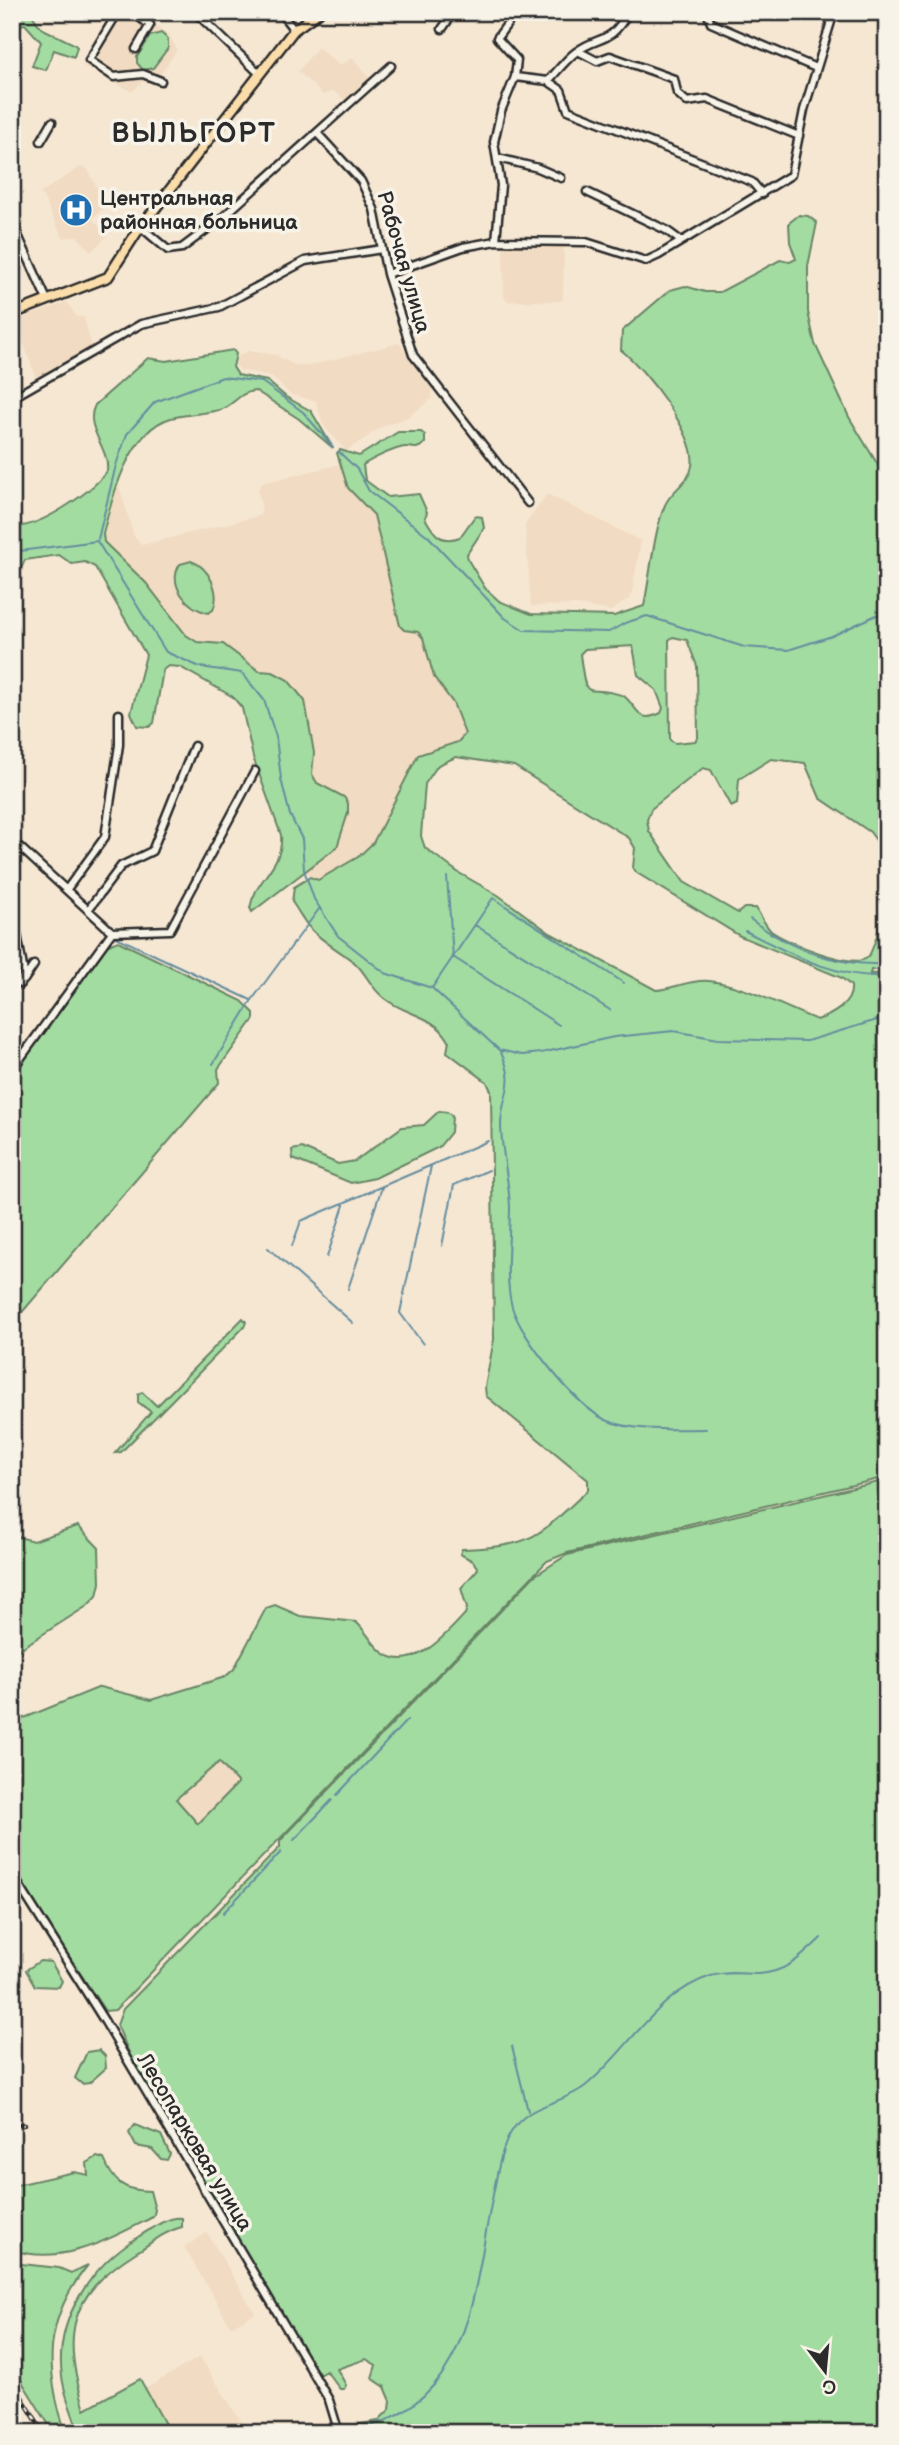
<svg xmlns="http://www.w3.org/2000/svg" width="899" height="2445" viewBox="0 0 899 2445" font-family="'Balsamiq Sans',sans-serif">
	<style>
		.built { fill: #f1dbc2 }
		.green { fill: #a3dca1; stroke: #678466; stroke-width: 2; fill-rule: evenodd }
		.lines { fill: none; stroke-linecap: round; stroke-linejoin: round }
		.stream { stroke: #658d9f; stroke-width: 2 }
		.minor-casing { stroke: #2b2b2b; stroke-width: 11 }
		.major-casing { stroke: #2b2b2b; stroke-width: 13 }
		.minor { stroke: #f7f3e8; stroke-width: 6 }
		.major { stroke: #fbddab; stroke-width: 8 }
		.rail-casing { stroke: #2b2b2b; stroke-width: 4.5 }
		.rail { stroke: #f7f3e8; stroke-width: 2; stroke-dasharray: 5; stroke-linecap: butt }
		.labels { text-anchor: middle; stroke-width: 7; stroke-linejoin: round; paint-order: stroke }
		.poi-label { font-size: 21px; font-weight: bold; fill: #2b2b2b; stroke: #f7f3e8; text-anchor: start }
		.street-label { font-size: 21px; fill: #2b2b2b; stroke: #f7f3e8 }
		.district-label { font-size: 28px; font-weight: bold; letter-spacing: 2px; fill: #2b2b2b; stroke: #f7f3e8 }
	</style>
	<rect width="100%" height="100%" fill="#f6e7d3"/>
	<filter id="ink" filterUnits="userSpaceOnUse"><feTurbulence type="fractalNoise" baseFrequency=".0143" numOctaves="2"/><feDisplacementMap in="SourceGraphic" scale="14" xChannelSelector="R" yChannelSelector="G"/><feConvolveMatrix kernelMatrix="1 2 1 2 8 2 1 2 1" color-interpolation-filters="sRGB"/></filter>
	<g filter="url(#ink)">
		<!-- built -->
		<path class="built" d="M 115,12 L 136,12 L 169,35 L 177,50 L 159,76 L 146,78 L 132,92 L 82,65 Z
			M 318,47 L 339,65 L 353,58 L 370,79 L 346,101 L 333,91 L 323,95 L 298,71 Z
			M 80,167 L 87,168 L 106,206 L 92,219 L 108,235 L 91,252 L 77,236 L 63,238 L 41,193 Z
			M 507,244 L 564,245 L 563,299 L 559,301 L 508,301 L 504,297 L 503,248 Z
			M 67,302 L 77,317 L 84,317 L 92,348 L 37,380 L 15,321 Z
			M 399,343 L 432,388 L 432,399 L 408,417 L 383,426 L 346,451 L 323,425 L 316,401 L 291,395 L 271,376 L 240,370 L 235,365 L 237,357 L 248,351 L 276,355 L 294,365 L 308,366 Z
			M 341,464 L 345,480 L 374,515 L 407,631 L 413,630 L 423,638 L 434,677 L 453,703 L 465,734 L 458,742 L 418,755 L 373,843 L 358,857 L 318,880 L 310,877 L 305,871 L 337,847 L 348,812 L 344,797 L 317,783 L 312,774 L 314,753 L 305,701 L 288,680 L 273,672 L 259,671 L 223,644 L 197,642 L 185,635 L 146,583 L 104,542 L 103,534 L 111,501 L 119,486 L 134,536 L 142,545 L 259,516 L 262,511 L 258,490 L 262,483 Z
			M 547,494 L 641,541 L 631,597 L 611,611 L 578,605 L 531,606 L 525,525 Z
			M 220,1761 L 238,1783 L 209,1828 L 197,1825 L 176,1799 Z
			M 207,2233 L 255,2313 L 231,2327 L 184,2247 Z
			M 200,2357 L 242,2423 L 226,2433 L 170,2433 L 145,2389 Z"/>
		<!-- green -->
		<path class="green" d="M 12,12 L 30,12 L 41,28 L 74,44 L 77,47 L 74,57 L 54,50 L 46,70 L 32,66 L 41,42 L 25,24 L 12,27 Z
			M 161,33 L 168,39 L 168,48 L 153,68 L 143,70 L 137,63 L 137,57 L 150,36 Z
			M 799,215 L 808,216 L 817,223 L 808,266 L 808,312 L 815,344 L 849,417 L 887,480 L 887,855 L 870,832 L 820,798 L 805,763 L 771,759 L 739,779 L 737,804 L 731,807 L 711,770 L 703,768 L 651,809 L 647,820 L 649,831 L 684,882 L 738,913 L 744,908 L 756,908 C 760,915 765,925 771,931 C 786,942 851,969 867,958 C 874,953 880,919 887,908 L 887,969 L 871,970 L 870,974 L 887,973 L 887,1477 L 567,1553 L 547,1561 L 115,2010 L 105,2011 L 12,1870 L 12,1723 L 100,1687 L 151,1700 L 225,1677 L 234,1669 L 266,1608 L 275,1605 L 300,1616 L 356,1622 C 365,1630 371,1642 381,1651 C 410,1676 445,1636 465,1614 L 467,1608 L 461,1588 L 478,1569 L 473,1561 L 460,1554 L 462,1549 C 535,1546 537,1537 588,1490 L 588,1480 L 486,1396 L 485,1387 L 494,1339 L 491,1091 L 487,1082 L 447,1052 L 449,1041 C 434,1014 406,1016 384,998 C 371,988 367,975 357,965 C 343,952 323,943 310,928 C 303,921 298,910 292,902 L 294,887 L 310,877 L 318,880 L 358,857 L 373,843 L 418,755 L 458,742 L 465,734 L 453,703 L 434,677 L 423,638 L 418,632 L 404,630 L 400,626 L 374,515 L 348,488 L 337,453 L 340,450 L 359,456 L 398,432 L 421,432 L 425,435 L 425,443 C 415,453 411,444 400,448 C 389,451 372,459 363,465 L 365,480 L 388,497 L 419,494 L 427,512 L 425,518 C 434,534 440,544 460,537 L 475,516 L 482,517 L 484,528 L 467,554 L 468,560 L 485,588 L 499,601 L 531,614 L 614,616 L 644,606 C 650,577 654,530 665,505 C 671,490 690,482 692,466 C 698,436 644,368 621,350 L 622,331 L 670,290 L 685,286 L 705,292 L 720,292 L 780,260 L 790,262 L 796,259 L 790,242 L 789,223 ZM 673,637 L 687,640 L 697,666 L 698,738 L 695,741 L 675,743 L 670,740 L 669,640 ZM 633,646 L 638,675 L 656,690 L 663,708 L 661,713 C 638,724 640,710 624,696 C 585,681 587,709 580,654 L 585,649 ZM 456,757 L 514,766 L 629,838 L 635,848 L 633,868 L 637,873 L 740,936 L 842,978 L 851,986 C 853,1004 832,1015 817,1020 C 786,1008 742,984 709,981 C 690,979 674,989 656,990 L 550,933 L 498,895 L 459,873 L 425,848 L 421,836 L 425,784 L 438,765 ZM 219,1762 L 238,1783 L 198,1824 L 176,1799 Z
			M 233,350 L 236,354 L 233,367 L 238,375 L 267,381 L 286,397 L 311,411 L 333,448 L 299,419 L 256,391 C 239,391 233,407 219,410 C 203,414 186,414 171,418 C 129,430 112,497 103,534 L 104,542 L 146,583 L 186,635 L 197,642 L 223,644 L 259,671 L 273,672 L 288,680 L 305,701 L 314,753 L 312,774 L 317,783 L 344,797 L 348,803 L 348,813 L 337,847 L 252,912 L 250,908 C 255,879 284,866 281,835 L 253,757 L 242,708 L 233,697 L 180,667 L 168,666 L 163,670 L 154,723 L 149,727 L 137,726 L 131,713 L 146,655 L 95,567 L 85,562 L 72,564 L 59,555 L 25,560 L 20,571 L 12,574 L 12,515 L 22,526 C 47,522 93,491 107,471 C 110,448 83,427 95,405 L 148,358 L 166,361 Z
			M 191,561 C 209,567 221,592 213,610 L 208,613 C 187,608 167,585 180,564 Z
			M 118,941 L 242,1001 L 254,1013 L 254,1019 L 218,1069 L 219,1083 L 12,1324 L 12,1072 L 106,946 Z
			M 439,1111 L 447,1112 L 452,1116 L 451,1132 L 439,1147 L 375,1178 L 351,1183 L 293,1159 L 292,1150 L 302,1148 L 338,1164 L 355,1161 L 402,1127 L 424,1125 Z
			M 243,1318 L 246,1322 L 244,1327 L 121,1452 L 115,1453 L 151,1412 L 138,1402 L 138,1395 L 142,1392 L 157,1406 Z
			M 887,1480 L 887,2433 L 342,2433 L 350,2426 L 378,2421 L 390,2409 L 391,2401 L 385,2387 L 372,2378 L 376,2365 L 366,2359 L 337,2369 L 346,2385 L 344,2389 L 340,2389 L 326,2371 L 317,2376 L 139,2076 L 117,2025 L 123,2009 L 280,1847 L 280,1841 L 534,1576 L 567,1555 Z
			M 78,1526 L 99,1548 L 100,1583 L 97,1596 L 87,1606 L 12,1654 L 12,1535 L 33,1541 Z
			M 40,1961 L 51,1962 L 62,1981 L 59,1987 L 35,1986 L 26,1970 Z
			M 99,2050 L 105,2056 L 106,2068 L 89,2083 L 82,2084 L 75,2078 L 87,2052 Z
			M 135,2125 L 161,2135 L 170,2154 L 167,2160 L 161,2159 L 152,2149 L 136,2146 L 129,2133 Z
			M 97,2157 L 104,2159 C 113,2182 124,2191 150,2191 L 155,2210 L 153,2217 C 108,2239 64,2266 12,2250 L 12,2186 L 74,2172 L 88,2175 L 87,2163 Z
			M 182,2218 L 182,2227 C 165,2231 150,2244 135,2253 C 67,2296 62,2336 85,2409 L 140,2379 L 170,2433 L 79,2433 C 73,2414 64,2395 62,2376 C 54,2319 92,2265 138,2237 C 151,2229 168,2216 182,2218 Z
			M 12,2263 L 59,2268 L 71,2273 L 88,2265 C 44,2319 44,2369 66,2433 L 54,2433 L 12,2366 Z"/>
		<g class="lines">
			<!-- stream -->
			<path class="stream" d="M 789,12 L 800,19
				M 339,452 L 357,469 L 369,491 L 428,536 L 505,618 L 524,630 L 609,632 L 625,623 L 647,616 L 744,647 L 788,650 L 832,636 L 887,610
				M 98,539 L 116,465 L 127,434 L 155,402 L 223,377 L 262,382 L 303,412 L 333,447
				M 12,552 L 97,541 L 166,652 L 200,667 L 242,673 L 264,700 L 276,737 L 281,779 L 290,815 L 302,839 L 304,870 L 314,899 L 338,936 L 385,973 L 432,988 L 499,1050 L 522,1055 L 541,1053 L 614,1037 L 674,1031 L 718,1039 L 807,1041 L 887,1017
				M 447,877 L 453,957 L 559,1025
				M 750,919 C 791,950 836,966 887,964
				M 475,925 L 610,1010
				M 745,931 C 790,953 835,979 887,976
				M 114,936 L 251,1000
				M 432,988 L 493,898 L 624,983
				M 500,1051 C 519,1086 500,1095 501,1128 C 502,1154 509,1181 510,1207 C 510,1239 504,1276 512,1307 C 521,1338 577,1407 606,1420 C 632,1432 677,1429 706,1429
				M 213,1064 L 252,1000 L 319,909
				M 292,1246 L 301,1221 L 488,1141
				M 442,1246 L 454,1185 L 489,1170
				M 268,1248 L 353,1323
				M 327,1257 L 345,1202
				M 348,1289 L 382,1187
				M 423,1344 L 400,1313 L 431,1166
				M 337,1795 L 407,1720
				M 294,1840 L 332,1800
				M 223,1913 L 281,1852
				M 512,2046 L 528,2111
				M 353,2431 C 473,2405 472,2294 493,2195 C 497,2176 500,2152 510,2134 C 527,2103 558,2106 584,2087 C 627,2053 656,1993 711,1976 C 726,1971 743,1974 758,1974 C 786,1973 802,1956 821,1938"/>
			<defs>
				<path id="minor" d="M 118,12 L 89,60 L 114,77 L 143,74 L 161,81
					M 132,12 L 150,25 L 136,49
					M 195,12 L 260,74
					M 280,12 L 294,30
					M 707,12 L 711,23 L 816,68
					M 442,29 L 454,12
					M 578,51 L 597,61 L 610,56 L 674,79 L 677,93 L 687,102 L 707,99 L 799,136
					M 515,77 L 517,60 L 497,38 L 516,12
					M 548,81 L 561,90 L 568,110 L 752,182 L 762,194
					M 317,133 L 361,181 L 374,209 L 387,274 L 413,355 L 528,503
					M 41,141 L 52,122
					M 498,158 L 538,168 L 561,178
					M 587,192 L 666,230 L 681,241
					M 12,222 L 47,300
					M 141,227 L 168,250 L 182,248 L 222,218 L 391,66
					M 496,241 L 501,185 L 494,142 L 501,111 L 515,77 L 548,81 C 557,72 565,60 576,52 C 600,34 610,46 628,12
					M 387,274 L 463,247 L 496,241 L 586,242 L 646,261 L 659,255 L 791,175 L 804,110 L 834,12
					M 12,398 L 141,324 L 219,307 L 305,261 L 382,249
					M 12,840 L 112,932
					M 67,889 L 105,837 L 119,745 L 119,714
					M 12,906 L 24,973 L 20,984
					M 88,910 L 121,866 L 152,851 L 194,746
					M 112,932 L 170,930 L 255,771
					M 24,980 L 34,965
					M 12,1070 L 112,932
					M 12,1874 L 105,2022 L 329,2400 L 339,2433"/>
				<path id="major" d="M 12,314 L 108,277 L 137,232 L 294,30 L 319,12"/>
			</defs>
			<!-- minor casing -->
			<use href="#minor" class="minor-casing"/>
			<!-- major casing -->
			<use href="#major" class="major-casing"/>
			<!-- minor -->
			<use href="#minor" class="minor"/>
			<!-- major -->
			<use href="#major" class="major"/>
			<defs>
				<path id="rail" d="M 12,2123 L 24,2125
					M 12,2381 L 44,2433"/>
			</defs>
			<!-- rail casing -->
			<use href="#rail" class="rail-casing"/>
			<!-- rail -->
			<use href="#rail" class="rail"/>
		</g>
	</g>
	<!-- icons -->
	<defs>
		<symbol id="hospital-disc" viewBox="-11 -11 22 22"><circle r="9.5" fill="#1f6fb2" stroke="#f7f3e8"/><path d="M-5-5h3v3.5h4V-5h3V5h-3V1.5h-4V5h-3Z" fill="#fff"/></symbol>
	</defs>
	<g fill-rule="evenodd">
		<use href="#hospital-disc" x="57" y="191" width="38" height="38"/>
	</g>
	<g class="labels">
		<!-- poi labels -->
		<g class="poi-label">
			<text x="100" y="205">Центральная<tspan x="100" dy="24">районная больница</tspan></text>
		</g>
		<!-- street labels -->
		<g class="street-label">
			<text transform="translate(404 262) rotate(74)" y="7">Рабочая улица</text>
			<text transform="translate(195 2142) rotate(59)" y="7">Лесопарковая улица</text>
		</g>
		<!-- district labels -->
		<g class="district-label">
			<text x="194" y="142">ВЫЛЬГОРТ</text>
		</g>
	</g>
	<!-- margin -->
	<rect width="899" height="2445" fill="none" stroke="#f7f3e8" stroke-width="42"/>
	<rect x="21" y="21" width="857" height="2403" fill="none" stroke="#2b2b2b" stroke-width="2.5" filter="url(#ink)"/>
	<!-- north arrow -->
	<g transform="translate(825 2371) rotate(164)" stroke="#f7f3e8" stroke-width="5" paint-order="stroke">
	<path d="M0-5L12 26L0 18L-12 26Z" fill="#2b2b2b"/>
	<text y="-10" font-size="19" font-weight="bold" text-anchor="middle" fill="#2b2b2b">С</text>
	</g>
</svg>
